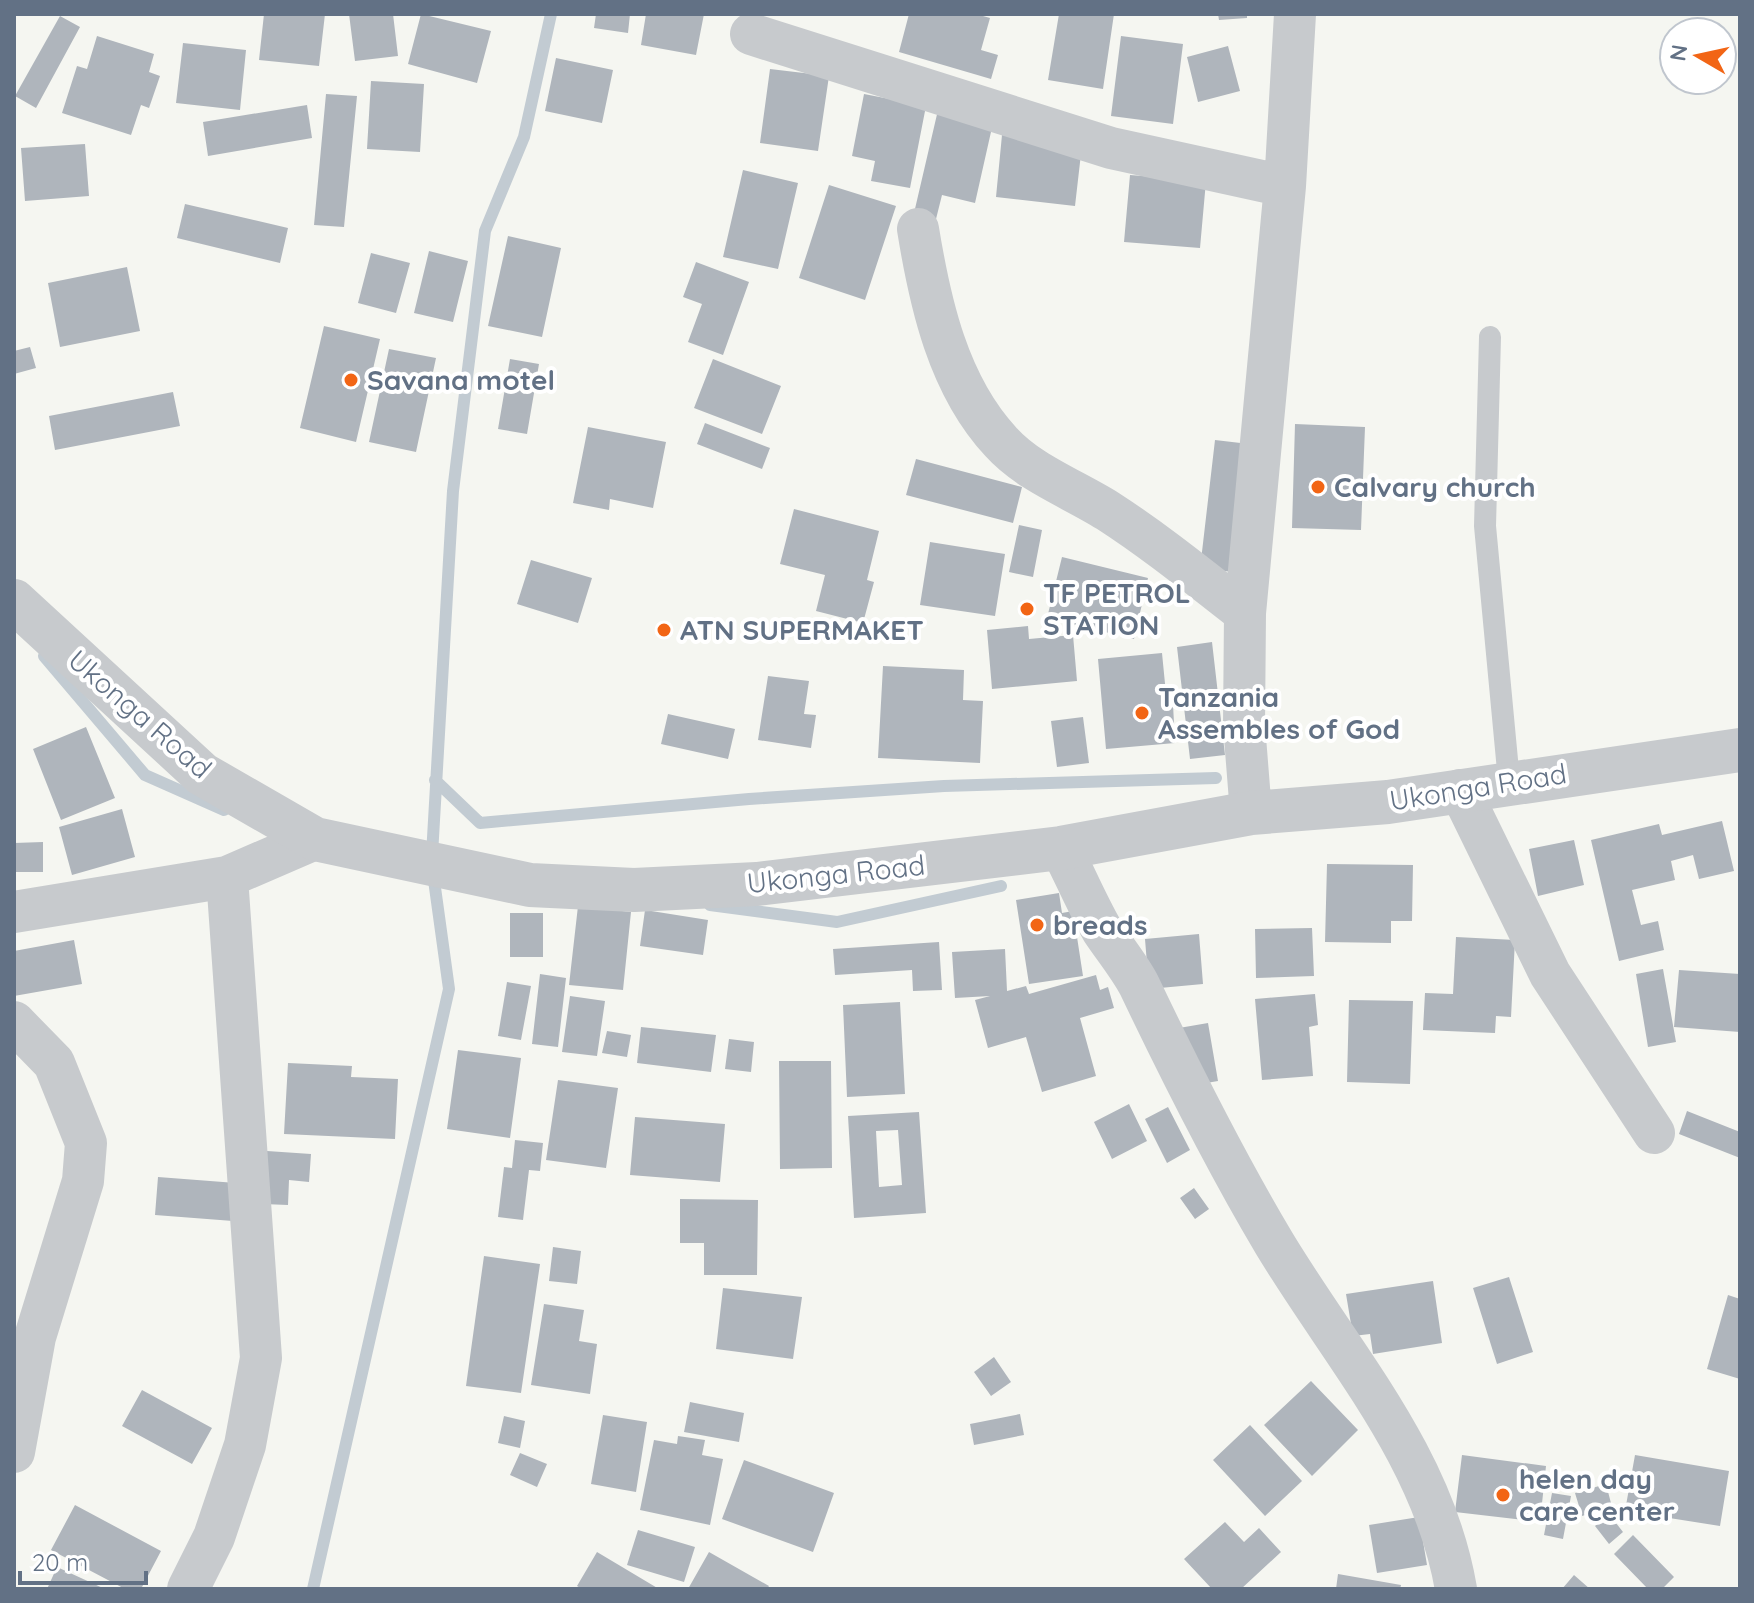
<svg xmlns="http://www.w3.org/2000/svg" width="1754" height="1603" viewBox="0 0 1754 1603" font-family="Quicksand,sans-serif">
	<style>
		.lines { fill: none; stroke-linecap: round; stroke-linejoin: round }
		.stream { stroke: #c2cbd2; stroke-width: 12 }
		.building { fill: #afb5bc; fill-rule: evenodd }
		.service { stroke: #c7cacd; stroke-width: 22 }
		.minor { stroke: #c7cacd; stroke-width: 42 }
		.tertiary { stroke: #c7cacd; stroke-width: 44 }
		.poi-dot { fill: #f26515; stroke: #fff; stroke-width: 3 }
		.labels { text-anchor: middle; stroke-width: 8; stroke-linejoin: round; paint-order: stroke }
		.poi-label { font-size: 28px; font-weight: bold; fill: #627185; stroke: #fff; text-anchor: start }
		.street-label { font-size: 28px; fill: #627185; stroke: #fff }
	</style>
	<rect width="100%" height="100%" fill="#f5f6f1"/>
	<g class="lines">
		<!-- stream -->
		<path class="stream" d="M 44,656 L 145,775 L 224,810
			M 435,780 L 480,823 L 749,799 L 944,786 L 1216,778
			M 432,855 L 453,491 L 485,231 L 524,137 L 551,14
			M 710,905 L 837,922 L 1001,886
			M 313,1589 L 449,989 L 433,873"/>
	</g>
	<!-- building -->
	<path class="building" d="M 264,14 L 325,14 L 319,66 L 259,60 Z
		M 349,14 L 393,14 L 398,56 L 355,61 Z
		M 421,14 L 491,31 L 477,83 L 408,64 Z
		M 596,14 L 630,14 L 628,33 L 594,28 Z
		M 646,14 L 704,14 L 696,55 L 641,45 Z
		M 909,14 L 976,14 L 990,18 L 981,50 L 998,55 L 991,79 L 899,52 Z
		M 1059,14 L 1114,14 L 1103,89 L 1048,80 Z
		M 1218,14 L 1247,14 L 1247,18 L 1219,20 Z
		M 60,16 L 80,27 L 36,108 L 15,96 Z
		M 97,36 L 154,54 L 149,72 L 160,76 L 149,108 L 141,105 L 131,135 L 62,113 L 77,66 L 87,69 Z
		M 1121,36 L 1183,44 L 1173,124 L 1111,116 Z
		M 183,43 L 246,50 L 240,110 L 176,103 Z
		M 1228,46 L 1240,91 L 1198,102 L 1187,57 Z
		M 556,58 L 613,70 L 602,123 L 545,111 Z
		M 770,69 L 829,76 L 818,151 L 760,143 Z
		M 371,81 L 424,84 L 420,152 L 367,149 Z
		M 326,94 L 357,96 L 344,227 L 314,225 Z
		M 864,94 L 926,106 L 910,188 L 871,181 L 875,161 L 852,156 Z
		M 307,105 L 312,138 L 208,156 L 203,122 Z
		M 938,110 L 993,123 L 975,203 L 942,195 L 933,231 L 911,226 Z
		M 1002,135 L 1082,145 L 1075,206 L 996,197 Z
		M 85,144 L 89,196 L 25,201 L 21,148 Z
		M 743,170 L 798,183 L 778,269 L 723,257 Z
		M 1130,175 L 1206,181 L 1200,248 L 1124,242 Z
		M 829,185 L 896,206 L 865,300 L 799,278 Z
		M 185,204 L 288,228 L 280,263 L 177,238 Z
		M 508,236 L 561,248 L 542,337 L 488,326 Z
		M 429,251 L 468,261 L 453,322 L 414,313 Z
		M 371,253 L 410,263 L 396,313 L 358,303 Z
		M 696,262 L 749,282 L 723,355 L 688,342 L 702,304 L 683,297 Z
		M 127,267 L 140,331 L 60,347 L 48,283 Z
		M 324,326 L 380,339 L 356,442 L 300,428 Z
		M 30,347 L 36,368 L 14,374 L 14,351 Z
		M 389,349 L 436,358 L 416,452 L 369,442 Z
		M 510,359 L 539,364 L 527,434 L 498,429 Z
		M 713,359 L 781,386 L 762,434 L 694,408 Z
		M 173,392 L 180,426 L 55,450 L 49,416 Z
		M 705,423 L 770,448 L 762,469 L 697,444 Z
		M 1295,424 L 1365,427 L 1361,530 L 1292,528 Z
		M 588,427 L 666,442 L 653,508 L 610,499 L 609,510 L 573,503 Z
		M 1215,440 L 1249,444 L 1235,572 L 1200,569 Z
		M 916,459 L 1022,487 L 1013,523 L 906,495 Z
		M 794,509 L 879,531 L 867,580 L 874,582 L 863,623 L 816,611 L 825,575 L 780,564 Z
		M 1019,525 L 1042,530 L 1033,577 L 1009,572 Z
		M 930,542 L 1005,554 L 995,616 L 920,605 Z
		M 1062,557 L 1148,578 L 1134,639 L 1047,618 Z
		M 531,560 L 592,578 L 578,623 L 517,604 Z
		M 1028,626 L 1029,639 L 1073,635 L 1077,681 L 992,689 L 987,630 Z
		M 1212,642 L 1225,755 L 1190,759 L 1177,647 Z
		M 1162,653 L 1167,704 L 1173,704 L 1175,743 L 1106,749 L 1098,659 Z
		M 883,666 L 964,670 L 963,700 L 983,701 L 980,763 L 878,758 Z
		M 768,676 L 809,681 L 804,714 L 816,715 L 811,748 L 758,740 Z
		M 668,714 L 735,729 L 728,759 L 661,744 Z
		M 1083,717 L 1089,763 L 1057,767 L 1051,721 Z
		M 86,727 L 115,798 L 61,820 L 33,749 Z
		M 122,809 L 135,857 L 72,875 L 59,827 Z
		M 1722,821 L 1734,871 L 1699,879 L 1693,855 L 1671,861 L 1675,880 L 1632,890 L 1641,925 L 1658,921 L 1664,950 L 1619,961 L 1591,840 L 1659,824 L 1662,835 Z
		M 1574,840 L 1584,885 L 1538,896 L 1529,849 Z
		M 43,842 L 43,872 L 14,872 L 14,843 Z
		M 1327,864 L 1413,865 L 1412,921 L 1391,921 L 1391,943 L 1325,942 Z
		M 1059,893 L 1062,913 L 1073,911 L 1083,976 L 1029,984 L 1016,900 Z
		M 578,906 L 631,912 L 623,990 L 569,985 Z
		M 645,910 L 708,920 L 703,955 L 640,946 Z
		M 510,913 L 543,913 L 543,957 L 510,957 Z
		M 1312,928 L 1314,976 L 1256,978 L 1255,929 Z
		M 1199,934 L 1203,984 L 1149,989 L 1145,939 Z
		M 1456,937 L 1515,940 L 1511,1017 L 1496,1016 L 1495,1033 L 1423,1030 L 1425,993 L 1453,994 Z
		M 74,940 L 82,984 L 14,996 L 14,951 Z
		M 939,942 L 942,990 L 913,991 L 912,970 L 835,975 L 833,949 Z
		M 1005,949 L 1007,991 L 1026,986 L 1029,994 L 1096,975 L 1100,990 L 1108,987 L 1114,1008 L 1080,1018 L 1096,1076 L 1042,1092 L 1026,1037 L 988,1048 L 975,1000 L 990,996 L 955,998 L 952,952 Z
		M 1663,969 L 1676,1042 L 1648,1047 L 1636,974 Z
		M 1679,970 L 1740,974 L 1740,1032 L 1674,1027 Z
		M 540,974 L 566,978 L 558,1047 L 532,1044 Z
		M 507,982 L 531,986 L 521,1040 L 498,1036 Z
		M 1315,994 L 1318,1025 L 1309,1027 L 1313,1076 L 1262,1080 L 1255,999 Z
		M 570,996 L 605,1001 L 597,1056 L 562,1052 Z
		M 1349,1000 L 1413,1001 L 1410,1084 L 1347,1082 Z
		M 900,1002 L 905,1094 L 847,1097 L 843,1005 Z
		M 1208,1023 L 1218,1081 L 1189,1086 L 1179,1028 Z
		M 641,1027 L 716,1035 L 711,1072 L 637,1063 Z
		M 607,1031 L 631,1035 L 627,1057 L 602,1053 Z
		M 729,1039 L 754,1042 L 751,1072 L 725,1069 Z
		M 458,1050 L 521,1058 L 510,1138 L 447,1129 Z
		M 779,1061 L 831,1061 L 832,1168 L 780,1169 Z
		M 288,1063 L 352,1066 L 351,1077 L 398,1079 L 395,1139 L 284,1134 Z
		M 558,1080 L 618,1088 L 606,1168 L 546,1160 Z
		M 1129,1104 L 1147,1141 L 1112,1159 L 1094,1122 Z
		M 1168,1107 L 1190,1150 L 1167,1163 L 1145,1119 Z
		M 1687,1111 L 1740,1132 L 1740,1158 L 1679,1134 Z
		M 919,1112 L 926,1213 L 854,1218 L 848,1116 ZM 898,1130 L 902,1185 L 879,1187 L 876,1131 Z
		M 635,1117 L 725,1124 L 720,1182 L 630,1175 Z
		M 515,1140 L 543,1143 L 540,1171 L 529,1170 L 523,1220 L 498,1217 L 504,1167 L 512,1168 Z
		M 267,1151 L 311,1154 L 309,1182 L 289,1180 L 288,1205 L 263,1204 Z
		M 158,1177 L 236,1183 L 233,1221 L 155,1215 Z
		M 1194,1188 L 1209,1209 L 1195,1219 L 1180,1198 Z
		M 680,1199 L 758,1200 L 757,1275 L 704,1275 L 704,1243 L 680,1243 Z
		M 553,1247 L 581,1251 L 577,1284 L 549,1281 Z
		M 484,1256 L 540,1264 L 521,1393 L 466,1386 Z
		M 1509,1277 L 1533,1352 L 1497,1364 L 1473,1288 Z
		M 1433,1281 L 1442,1343 L 1373,1354 L 1370,1334 L 1353,1336 L 1346,1294 Z
		M 723,1288 L 802,1297 L 793,1359 L 716,1349 Z
		M 1728,1295 L 1740,1299 L 1740,1379 L 1707,1369 Z
		M 544,1304 L 584,1310 L 579,1341 L 597,1344 L 590,1394 L 531,1385 Z
		M 994,1357 L 1011,1382 L 991,1396 L 974,1372 Z
		M 1311,1381 L 1358,1430 L 1312,1476 L 1264,1425 Z
		M 142,1390 L 212,1428 L 192,1464 L 122,1426 Z
		M 690,1402 L 744,1413 L 739,1442 L 684,1432 Z
		M 1020,1414 L 1024,1435 L 974,1445 L 970,1424 Z
		M 603,1415 L 647,1422 L 636,1492 L 591,1484 Z
		M 504,1416 L 525,1421 L 520,1448 L 498,1443 Z
		M 1250,1425 L 1302,1481 L 1265,1516 L 1213,1460 Z
		M 678,1436 L 705,1440 L 702,1455 L 723,1459 L 710,1525 L 640,1510 L 654,1440 L 677,1444 Z
		M 520,1453 L 547,1464 L 537,1487 L 510,1475 Z
		M 1462,1455 L 1546,1466 L 1540,1522 L 1455,1512 Z
		M 1635,1455 L 1729,1471 L 1720,1526 L 1625,1511 Z
		M 744,1460 L 834,1493 L 813,1552 L 722,1519 Z
		M 1606,1484 L 1612,1507 L 1582,1516 L 1575,1493 Z
		M 1552,1493 L 1571,1496 L 1563,1539 L 1544,1535 Z
		M 75,1505 L 161,1551 L 141,1589 L 125,1589 L 51,1550 Z
		M 1609,1514 L 1623,1532 L 1609,1544 L 1595,1526 Z
		M 1419,1517 L 1427,1565 L 1377,1573 L 1369,1525 Z
		M 1225,1522 L 1244,1542 L 1259,1528 L 1281,1552 L 1241,1589 L 1212,1589 L 1184,1559 Z
		M 638,1530 L 695,1547 L 684,1582 L 627,1565 Z
		M 1633,1535 L 1674,1577 L 1662,1589 L 1648,1589 L 1614,1554 Z
		M 597,1552 L 659,1589 L 582,1589 L 577,1586 Z
		M 709,1552 L 769,1586 L 767,1589 L 688,1589 Z
		M 57,1567 L 105,1589 L 47,1589 Z
		M 1338,1574 L 1401,1585 L 1400,1589 L 1336,1589 Z
		M 1574,1575 L 1590,1589 L 1562,1589 Z"/>
	<g class="lines">
		<!-- service -->
		<path class="service" d="M 1490,337 L 1485,526 L 1509,781"/>
		<!-- minor -->
		<path class="minor" d="M 751,34 L 1111,148 L 1285,186
			M 918,229 C 930,303 948,385 1001,442 C 1029,473 1073,489 1108,511 C 1156,542 1200,578 1245,613
			M 1460,790 L 1550,974 L 1654,1133
			M 1251,813 L 1244,725 L 1245,613 L 1285,186 L 1295,14
			M 1061,848 C 1075,875 1087,904 1102,930 C 1114,948 1129,966 1139,985 C 1181,1073 1224,1159 1274,1243 C 1342,1356 1433,1455 1456,1589
			M 14,912 L 227,877 L 315,839
			M 14,1022 L 54,1063 L 86,1143 L 83,1181 L 35,1337 L 14,1452
			M 188,1589 L 214,1537 L 245,1445 L 261,1358 L 227,877"/>
		<!-- tertiary -->
		<path class="tertiary" d="M 14,601 L 202,774 L 315,839 L 530,885 L 634,890 L 757,884 L 1061,848 L 1251,813 L 1388,802 L 1740,750"/>
	</g>
	<!-- markers -->
	<g class="poi-dot">
		<circle cx="351" cy="380" r="8"/>
		<circle cx="1318" cy="487" r="8"/>
		<circle cx="1027" cy="609" r="8"/>
		<circle cx="664" cy="630" r="8"/>
		<circle cx="1142" cy="713" r="8"/>
		<circle cx="1037" cy="925" r="8"/>
		<circle cx="1503" cy="1495" r="8"/>
	</g>
	<g class="labels">
		<!-- poi labels -->
		<g class="poi-label">
			<text x="367" y="390">Savana motel</text>
			<text x="1334" y="497">Calvary church</text>
			<text x="1043" y="603">TF PETROL<tspan x="1043" dy="32">STATION</tspan></text>
			<text x="680" y="640">ATN SUPERMAKET</text>
			<text x="1158" y="707">Tanzania<tspan x="1158" dy="32">Assembles of God</tspan></text>
			<text x="1053" y="935">breads</text>
			<text x="1519" y="1489">helen day<tspan x="1519" dy="32">care center</tspan></text>
		</g>
		<!-- street labels -->
		<g class="street-label">
			<text transform="translate(140 714) rotate(41)" y="10">Ukonga Road</text>
			<text transform="translate(1478 787) rotate(-9)" y="10">Ukonga Road</text>
			<text transform="translate(836 874) rotate(-6)" y="10">Ukonga Road</text>
		</g>
	</g>
	<!-- border -->
	<rect width="1754" height="1603" fill="none" stroke="#627185" stroke-width="32"/>
	<!-- north arrow -->
	<g transform="translate(1698 56) rotate(279)"><circle r="38" fill="#ffffff" stroke="#c0c6ce" stroke-width="2"/>
	<path d="M0-6L14 30L0 20L-14 30Z" fill="#f26515"/>
	<text y="-12" font-size="22" font-weight="bold" text-anchor="middle" fill="#627185">N</text>
	</g>
	<!-- scale -->
	<path d="M20 1571v12h126v-12" fill="none" stroke="#627185" stroke-width="4"/>
	<text x="32" y="1571" font-size="24" fill="#627185" stroke="#ffffff" stroke-width="6" paint-order="stroke">20 m</text>
</svg>
